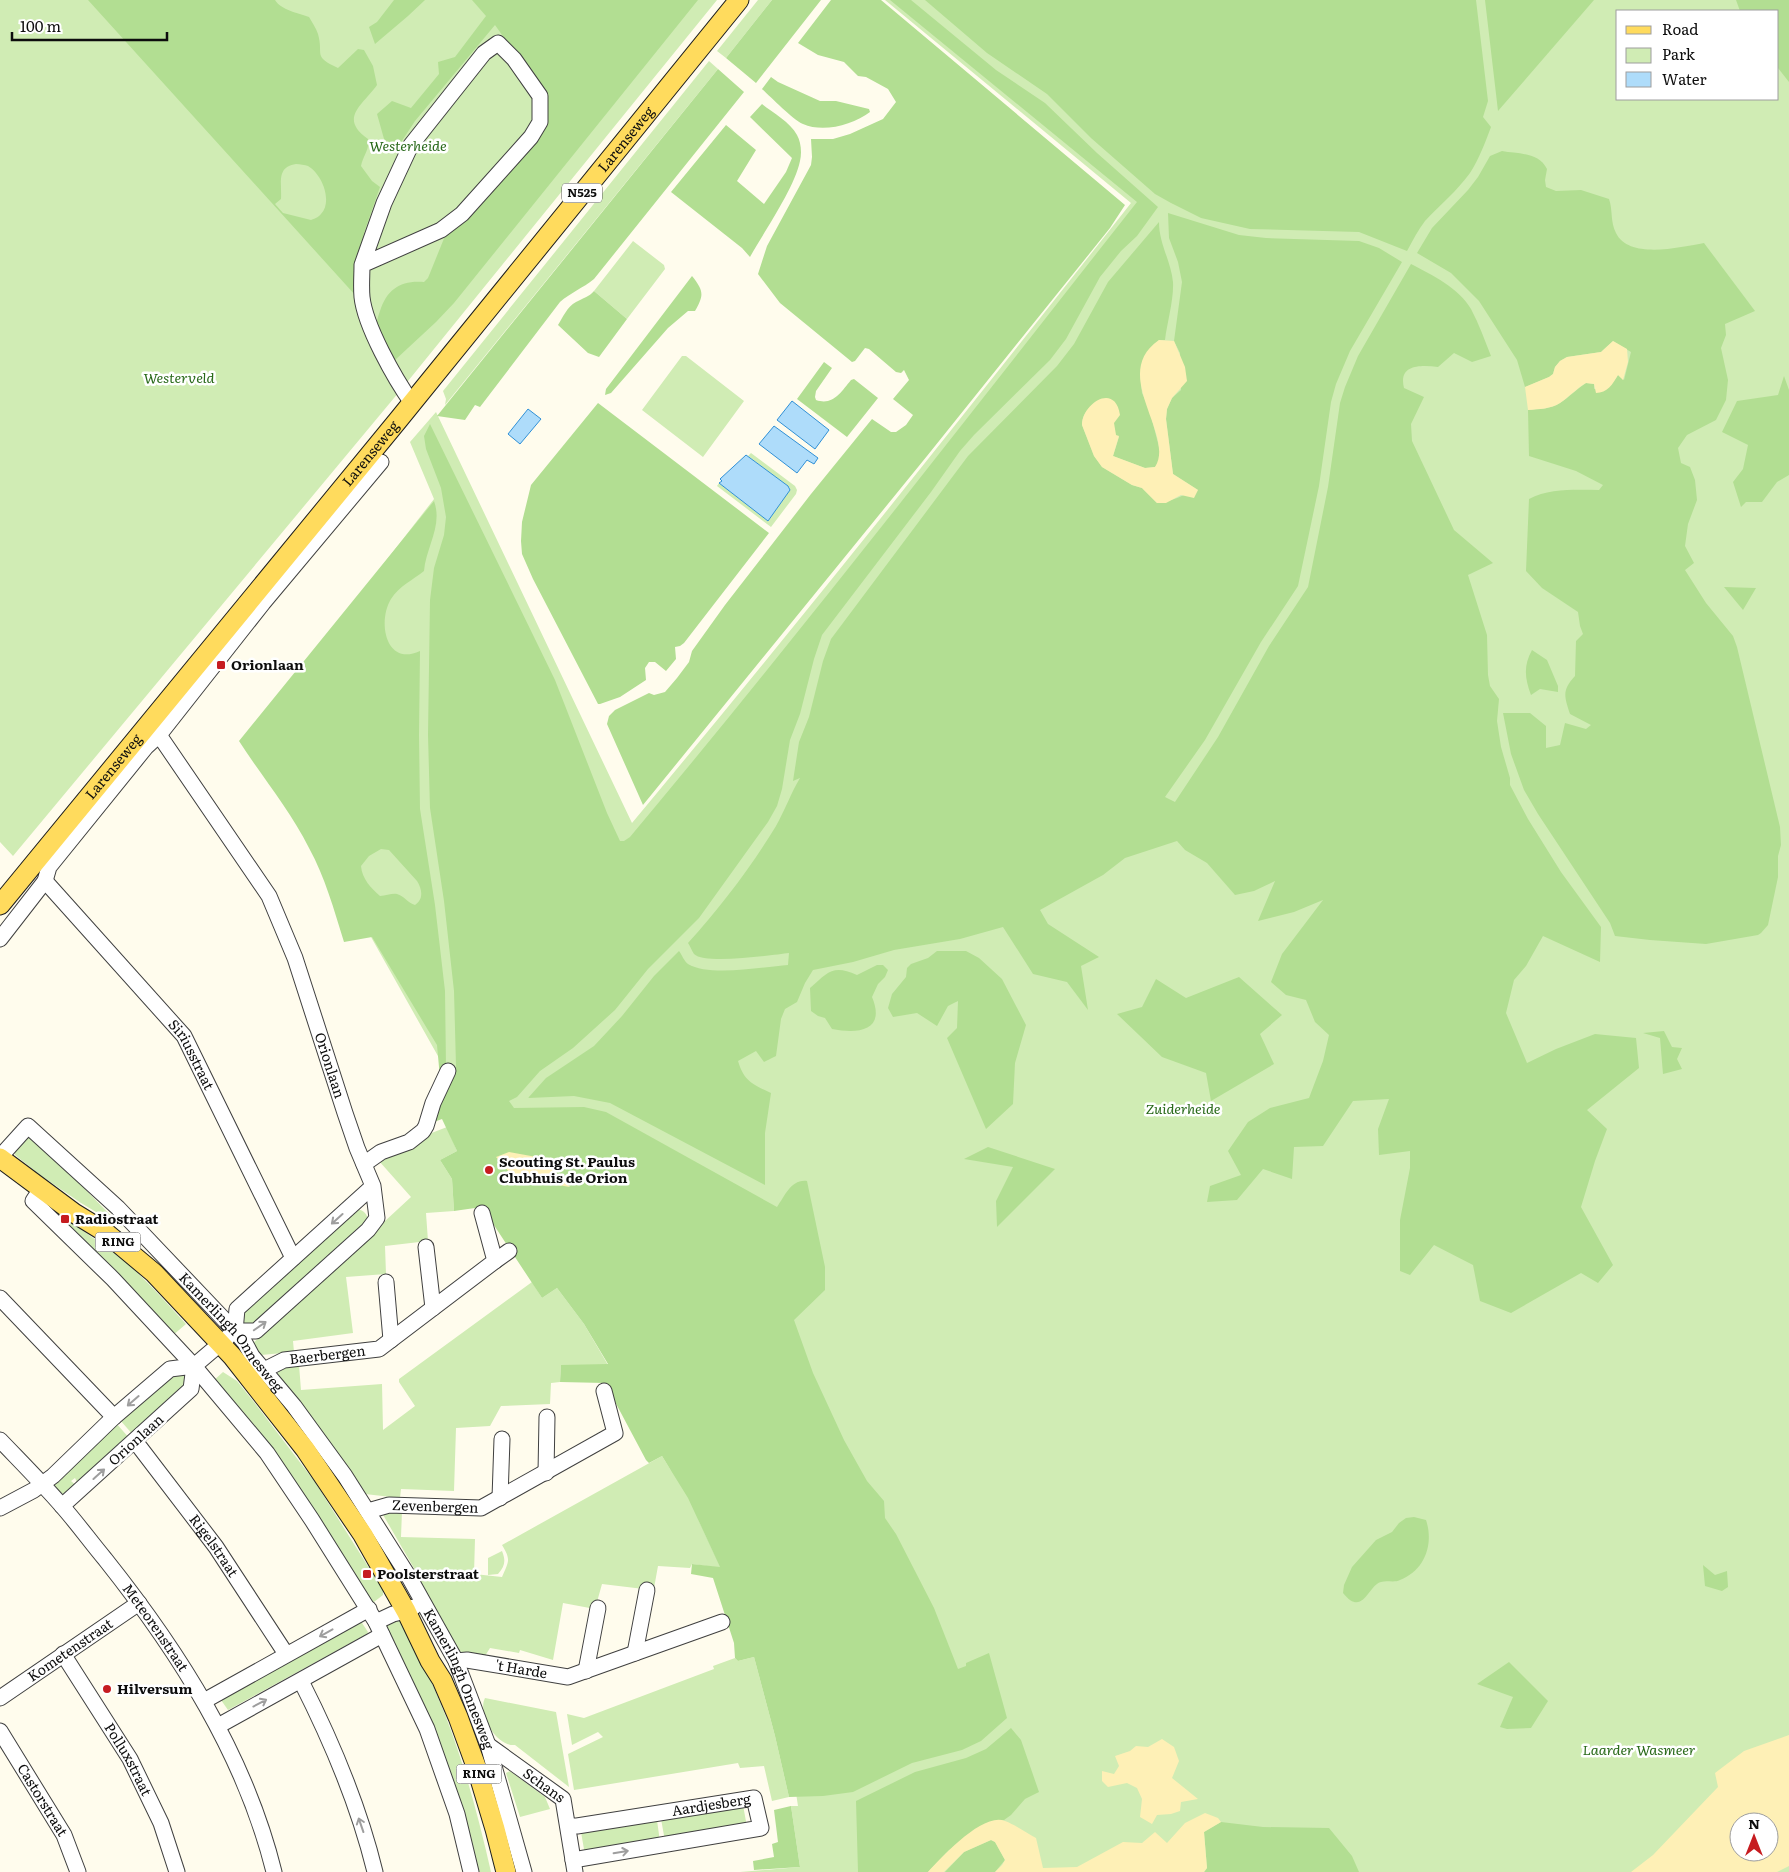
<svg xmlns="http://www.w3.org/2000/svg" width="1789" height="1872" viewBox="0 0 1789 1872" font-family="Literata,serif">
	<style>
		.green { fill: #d0ecb4; fill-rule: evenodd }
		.forest { fill: #b2de92; fill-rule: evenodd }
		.sand { fill: #fef0b6; fill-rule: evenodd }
		.water { fill: #aedcfa; stroke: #3090d6 }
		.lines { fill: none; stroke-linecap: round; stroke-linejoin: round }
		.minor-casing { stroke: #404040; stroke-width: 17 }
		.major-casing { stroke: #1e1e1e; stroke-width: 21 }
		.minor { stroke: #fff; stroke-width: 15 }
		.major { stroke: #ffdb5d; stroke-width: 19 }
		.oneway { stroke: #9e9e9e }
		.poi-dot { fill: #c61c20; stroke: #fff; stroke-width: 2 }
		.labels { text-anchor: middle; stroke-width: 5; stroke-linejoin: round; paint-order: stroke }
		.shield { fill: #fff; stroke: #565656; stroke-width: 1 }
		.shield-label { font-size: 12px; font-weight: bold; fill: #0d0d0d }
		.street-label { font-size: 14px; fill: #0d0d0d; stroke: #fff }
		.park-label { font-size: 14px; font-style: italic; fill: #286919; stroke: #fff }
		.poi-label { font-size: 14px; font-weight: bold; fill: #0d0d0d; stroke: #fff; text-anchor: start }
	</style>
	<rect width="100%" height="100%" fill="#fffced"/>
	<!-- green -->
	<path class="green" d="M 0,0 L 717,0 L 404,386 L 13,856 L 0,842 Z
		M 758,0 L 772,0 L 726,58 L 717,51 Z
		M 885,0 L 1765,0 L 1773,11 L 1618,11 L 1618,99 L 1778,99 L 1778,19 L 1789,35 L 1789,1872 L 740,1872 L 800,1867 L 791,1806 L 798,1806 L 788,1741 L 720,1559 L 698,1519 L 721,1568 L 692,1564 L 690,1568 L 658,1566 L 654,1588 L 652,1590 L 602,1584 L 595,1609 L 563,1603 L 553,1660 L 520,1650 L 519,1653 L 490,1648 L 485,1656 L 457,1651 L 415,1570 L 382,1513 L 402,1511 L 401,1537 L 475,1539 L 474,1574 L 502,1577 C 509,1561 511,1560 502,1545 L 662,1456 L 672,1472 L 371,937 L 310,812 L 340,620 L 434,499 L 410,442 L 436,412 L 632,823 C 802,619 967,411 1131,203 ZM 1739,1822 L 1769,1822 L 1769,1852 L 1739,1852 Z
		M 709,61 L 718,69 L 445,405 L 446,399 L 443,391 Z
		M 633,241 L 664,265 L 665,269 L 627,319 L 594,291 Z
		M 682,356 L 686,356 L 744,401 L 703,457 L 642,410 Z
		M 751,453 L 795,486 L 797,490 L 796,494 L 771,527 L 717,486 L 719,483 L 767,520 L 790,488 L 748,456 Z
		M 447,1127 L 457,1151 L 440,1160 L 452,1179 L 454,1211 L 426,1213 L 428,1241 L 385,1246 L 386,1274 L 346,1277 L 353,1333 L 293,1341 L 294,1352 L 261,1355 L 252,1344 L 411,1197 L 379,1161 L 429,1134 Z
		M 31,1134 L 123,1228 L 81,1203 L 40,1175 L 15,1155 L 14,1148 Z
		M 356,1209 C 364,1210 368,1214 368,1222 L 254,1327 L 242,1327 L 240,1311 Z
		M 65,1218 C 86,1233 107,1247 127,1263 C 148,1282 167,1303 186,1324 L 172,1336 L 62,1223 Z
		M 532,1282 L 542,1298 L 557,1288 L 584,1324 L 608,1365 L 561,1365 L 560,1382 L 551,1383 L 550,1404 L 501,1406 L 490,1426 L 456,1428 L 454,1491 L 401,1489 L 400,1498 L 365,1494 L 277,1374 L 282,1367 L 299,1365 L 301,1390 L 382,1384 L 383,1430 L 415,1406 L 399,1382 L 399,1379 Z
		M 172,1372 L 184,1372 L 190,1382 L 134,1436 L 120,1420 Z
		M 223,1372 L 237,1381 L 254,1402 L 315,1482 L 383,1590 L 383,1595 L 370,1605 L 212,1382 Z
		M 116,1423 L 130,1439 L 79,1486 L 75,1478 L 71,1481 L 78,1487 L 64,1494 C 57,1493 54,1488 55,1481 Z
		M 502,1551 C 506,1561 505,1566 498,1574 L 488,1575 L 488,1558 Z
		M 399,1618 C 409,1638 421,1658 430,1679 C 458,1740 476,1806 491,1872 L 476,1872 L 383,1626 Z
		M 359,1623 L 362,1623 L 368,1632 L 367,1634 L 228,1710 L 221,1700 Z
		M 754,1657 L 775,1736 L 789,1797 L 772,1801 L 764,1766 L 740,1768 L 738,1763 L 574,1790 L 568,1754 L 603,1737 L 598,1732 L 572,1745 L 567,1714 L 584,1718 L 714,1669 L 713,1666 L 735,1658 L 738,1661 Z
		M 485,1698 L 556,1712 L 569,1787 L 515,1745 C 496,1747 477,1713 485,1698 Z
		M 510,1771 L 545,1797 L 550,1809 L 520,1817 L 506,1773 Z
		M 743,1805 L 747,1827 L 665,1841 L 661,1819 Z
		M 657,1820 L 660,1842 L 585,1855 L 581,1832 Z"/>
	<!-- forest -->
	<path class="forest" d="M 88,0 L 275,0 C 281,10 298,13 309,17 C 312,22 316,28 318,34 C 324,55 312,56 338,68 L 358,49 L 364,50 L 373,66 L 377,85 C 363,105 338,118 368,139 C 370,149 363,156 361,166 L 372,181 L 380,187 L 364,233 L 360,254 L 356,296 ZM 296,164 C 300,164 305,165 308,166 C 322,174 333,201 321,214 C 319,217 314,219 311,220 L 283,213 L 275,204 L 281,199 C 282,183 276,167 296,164 Z
		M 394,0 L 425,0 L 408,16 L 375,44 L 369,27 L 377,22 Z
		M 472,0 L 698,0 L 454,303 L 436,322 L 394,361 C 390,354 377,329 377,322 C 377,319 379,314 380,311 C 387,289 401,280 424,282 L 428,278 L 445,236 L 538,133 L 539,87 L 495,25 L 415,121 L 396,150 L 389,151 L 386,146 L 377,114 L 392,101 L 411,108 L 439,74 L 438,62 L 455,57 L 486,16 Z
		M 772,0 L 821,0 L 756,83 L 726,58 Z
		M 831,0 L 881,0 L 1125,205 L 1110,228 L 927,456 L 643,805 L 607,724 L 609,716 L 615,710 L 649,693 L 654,695 L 665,692 L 677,678 L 689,662 L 692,651 L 725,605 L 811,494 L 872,419 L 891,432 L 896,432 L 906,425 L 913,415 L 893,399 L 909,380 L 904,370 L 901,373 L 896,372 L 869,349 L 865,348 L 855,361 L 852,362 L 780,303 L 758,274 L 767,246 L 811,165 L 812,157 L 811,139 L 833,139 L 850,134 L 883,119 L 896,102 L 888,89 L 866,77 L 858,76 L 844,62 L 818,55 L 798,43 Z
		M 890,0 L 911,0 L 996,70 L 1045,103 L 1097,153 L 1158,207 L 1137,236 L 1121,251 L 1100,277 L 1066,339 L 1050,360 L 974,435 L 960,451 L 931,492 L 822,635 L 814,659 L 800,714 L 790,740 L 782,789 L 777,806 L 768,822 L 699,918 L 648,969 L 615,1010 L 573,1048 L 540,1071 L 517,1097 L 509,1101 L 514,1108 L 584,1107 L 606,1112 L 777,1207 C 785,1196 791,1179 807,1181 L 825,1267 L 825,1290 L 794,1320 L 813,1373 L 844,1440 L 867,1481 L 884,1501 L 885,1518 L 896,1534 L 934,1608 L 958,1669 L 966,1666 L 966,1663 L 989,1653 L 1007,1718 L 981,1741 L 962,1750 L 912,1763 L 853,1792 L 823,1796 L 789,1797 L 775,1736 L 754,1657 L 738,1661 L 735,1658 L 734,1643 L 713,1578 L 691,1574 L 692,1564 L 720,1567 L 688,1498 L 662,1456 L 649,1463 L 646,1460 L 605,1383 L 560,1382 L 561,1365 L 608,1364 L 584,1324 L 557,1288 L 542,1298 L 482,1207 L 454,1211 L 452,1179 L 440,1160 L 457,1151 L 442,1119 L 434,1122 L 456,1066 L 454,991 L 444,901 L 430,808 L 428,735 L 430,600 L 434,568 L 444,535 L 446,517 L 441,488 L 426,449 L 424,436 L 430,424 L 555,680 L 607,813 L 620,841 L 624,841 L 630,837 C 804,629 969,415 1137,202 ZM 534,1157 L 542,1158 L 569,1186 L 540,1182 L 517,1181 Z
		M 925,0 L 1476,0 L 1488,101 L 1483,117 L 1491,127 C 1485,143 1479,159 1470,173 C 1457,191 1440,205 1425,221 C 1418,230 1413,240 1407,251 L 1359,232 L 1250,229 L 1201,218 L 1171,203 L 1155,194 L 1091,138 L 1047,94 L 987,53 Z
		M 1485,0 L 1594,0 L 1498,111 Z
		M 1736,0 L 1789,0 L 1789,82 L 1778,68 L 1778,11 L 1740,11 Z
		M 718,69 L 744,92 L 594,279 C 583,288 570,293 560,302 L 480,407 L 475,405 L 465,420 L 437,416 Z
		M 771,77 L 778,82 L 820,101 L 836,101 L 869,109 L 870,112 C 853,125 823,133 803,124 C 792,119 772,98 762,89 Z
		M 762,104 C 773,113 790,122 797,135 C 801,142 802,153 800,161 C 794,189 765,230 750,257 L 742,248 L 671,192 L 726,125 L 756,150 L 737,181 L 764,204 L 786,172 L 792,158 L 750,117 Z
		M 1502,151 C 1518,154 1539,152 1547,169 L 1545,180 L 1546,187 L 1556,191 L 1581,190 L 1609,199 C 1613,210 1610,222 1616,233 C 1629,260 1681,247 1704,243 L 1755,311 L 1725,324 L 1726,335 L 1721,348 L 1728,380 L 1726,400 L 1716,420 L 1687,435 L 1678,448 L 1681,463 L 1690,467 L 1695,480 L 1697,500 L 1688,524 L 1685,546 L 1694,563 L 1685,570 L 1706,603 L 1733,636 L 1737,647 L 1780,827 L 1781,845 L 1778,856 L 1778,877 L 1768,925 L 1761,933 L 1758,935 L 1706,944 L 1650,940 L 1615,936 L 1610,923 L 1538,814 L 1524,790 L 1511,754 L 1503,713 L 1530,713 L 1546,726 L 1546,748 L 1560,745 L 1565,723 L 1586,729 L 1591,725 L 1570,714 C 1564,696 1562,690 1575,676 L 1576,641 L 1583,634 L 1580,626 L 1578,612 L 1542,588 L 1526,571 L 1529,499 C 1550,488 1576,490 1599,490 L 1603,485 L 1576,471 L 1529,456 L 1528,410 C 1539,409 1551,409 1560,403 C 1569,397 1577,389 1586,383 L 1594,384 L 1594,389 L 1611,385 L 1618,375 L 1624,380 L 1631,352 L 1613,341 L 1601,352 L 1567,357 L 1560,361 L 1555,367 L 1553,374 L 1549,377 L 1525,387 L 1517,360 L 1479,301 L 1451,273 L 1417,253 L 1432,228 L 1468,190 L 1478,177 L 1490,156 Z
		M 1168,213 L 1239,235 L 1266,238 L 1359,241 L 1379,248 L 1402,262 L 1350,351 L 1336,384 L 1331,402 L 1319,486 L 1298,586 L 1261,642 L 1205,740 L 1165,797 L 1175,802 L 1218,737 L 1269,646 L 1308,587 L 1328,487 L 1340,403 L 1345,387 L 1358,356 L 1411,264 C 1432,275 1459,288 1471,309 C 1479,324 1485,341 1491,356 L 1472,362 L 1454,353 L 1438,367 C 1421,365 1398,364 1404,388 L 1424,397 L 1411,424 L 1412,441 L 1454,530 L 1493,563 L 1468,575 L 1487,635 L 1488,675 L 1490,686 L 1499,699 L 1497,721 L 1501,747 L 1510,778 L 1510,785 L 1528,819 L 1561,872 L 1601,927 L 1600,962 L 1543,936 L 1526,966 L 1514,980 L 1506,1013 L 1527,1063 L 1556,1049 L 1595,1034 L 1636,1038 L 1639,1068 L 1587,1110 L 1607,1129 L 1595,1161 L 1581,1207 L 1613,1265 L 1598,1283 L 1581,1273 L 1511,1313 L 1480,1301 L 1473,1265 L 1434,1245 L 1410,1275 L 1400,1271 L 1400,1220 L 1410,1168 L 1410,1151 L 1379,1155 L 1378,1129 L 1389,1099 L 1353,1101 L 1323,1146 L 1294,1147 L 1292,1179 L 1263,1169 L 1237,1200 L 1207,1202 L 1210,1186 L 1241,1175 L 1228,1151 L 1248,1122 L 1270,1108 L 1309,1098 L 1323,1061 L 1329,1035 L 1315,1022 L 1306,1000 L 1286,995 L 1271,982 L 1282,954 L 1323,900 L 1294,912 L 1258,921 L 1275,881 L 1254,891 L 1235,895 L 1207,863 L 1185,850 L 1177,841 L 1125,858 L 1103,875 L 1040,910 L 1048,924 L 1099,957 L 1081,966 L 1088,1010 L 1067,982 L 1033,974 L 1003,927 L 960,939 L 894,950 L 853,962 L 813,970 L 805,983 L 797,1002 L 785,1009 L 781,1019 L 776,1056 L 764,1062 L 756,1051 L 738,1061 C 744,1081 752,1084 771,1093 L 765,1133 L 765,1185 L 610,1103 L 574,1096 L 528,1098 L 546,1078 L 594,1046 L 622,1016 L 654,976 L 679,951 C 682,955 684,961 688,964 C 709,977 763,967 788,965 L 789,953 C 772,955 705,965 694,954 C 692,951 690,946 688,943 C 720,908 751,867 776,826 C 785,810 791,793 800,778 L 793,781 L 799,742 L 809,717 L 823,661 L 831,639 L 968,456 L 1057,366 L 1074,344 L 1108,282 L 1159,222 C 1159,244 1171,261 1173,282 C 1174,299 1167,323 1165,340 L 1159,340 L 1148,351 L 1140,374 L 1142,393 L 1149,408 L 1160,451 L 1159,462 L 1155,467 L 1145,468 L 1113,456 L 1119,437 L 1116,436 L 1107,398 C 1095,402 1082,410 1082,425 L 1094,456 L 1102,467 L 1132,485 L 1142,488 L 1157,503 C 1172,502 1184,494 1198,490 L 1173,474 L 1166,419 L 1167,409 L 1172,398 L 1181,390 L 1180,353 L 1174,341 L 1182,282 L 1178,262 L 1169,238 Z
		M 692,276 C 704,291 704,295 695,311 L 688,311 L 668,328 L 611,393 L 605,395 L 606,389 Z
		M 594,291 L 627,319 L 599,357 L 588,353 L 558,325 C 563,317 567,307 576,302 C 583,298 589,297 594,291 Z
		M 824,362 L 832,368 L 816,391 L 815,397 L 816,400 C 833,406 841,392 851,380 L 854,379 L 878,398 L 847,437 L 797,399 Z
		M 1784,376 L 1789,390 L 1789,475 L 1777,482 L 1762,502 L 1746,502 L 1741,507 L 1733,482 L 1743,469 L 1748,445 L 1722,432 L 1737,401 L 1778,395 Z
		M 598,403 L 769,533 L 684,643 L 680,646 L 675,647 L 676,659 L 666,671 L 655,662 L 649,662 L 645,668 L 646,680 L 620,697 L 600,704 L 598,704 L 533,579 L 522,554 L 521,541 L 522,522 L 531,485 Z
		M 434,501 C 443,526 426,547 424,571 C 413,580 399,586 391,599 C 377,622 386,667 420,651 L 419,735 L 420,809 L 435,905 L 445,991 L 446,1066 L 440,1078 L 437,1045 L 372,937 L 344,942 C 334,910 325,877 309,848 C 290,810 262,777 239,741 ZM 381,849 L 389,850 L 417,881 C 422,889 424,899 415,905 C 408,903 404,896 397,894 C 392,893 386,896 380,896 C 371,888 362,879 361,866 L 369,856 Z
		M 1724,587 L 1756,588 L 1743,610 Z
		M 1532,650 L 1547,660 L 1558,686 L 1558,692 L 1540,689 L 1531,695 C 1525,679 1523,666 1532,650 Z
		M 937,951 L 966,951 L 979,958 L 1002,979 L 1026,1025 L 1015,1063 L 1013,1104 L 986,1129 L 947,1038 L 957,1028 L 958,1001 L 948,1006 L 937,1026 L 917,1013 L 893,1017 L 888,1008 L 892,994 L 906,977 L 907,968 L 911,964 L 928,958 Z
		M 877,965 L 883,965 L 888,970 L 885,977 L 878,984 L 872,997 C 886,1031 859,1034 832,1029 L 825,1018 L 818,1016 L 811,1011 L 810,988 C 828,972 833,964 857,975 Z
		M 1239,977 L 1282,1015 L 1260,1034 L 1274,1064 L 1211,1101 L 1206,1073 L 1162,1057 L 1117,1014 L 1142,1007 L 1156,979 L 1186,998 Z
		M 1664,1031 L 1672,1047 L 1682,1048 L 1677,1059 L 1682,1069 L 1663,1074 L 1660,1038 L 1643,1033 Z
		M 988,1147 L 1055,1169 L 997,1227 L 996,1201 L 1013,1167 L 964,1159 Z
		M 1414,1517 L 1426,1520 C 1434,1544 1425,1570 1400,1580 C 1394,1583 1387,1580 1381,1582 C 1368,1585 1363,1618 1343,1593 L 1344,1585 L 1352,1567 L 1376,1540 L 1392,1532 L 1399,1523 L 1406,1518 Z
		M 1703,1565 L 1715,1575 L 1727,1571 L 1728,1587 L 1722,1591 L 1705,1586 Z
		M 1509,1662 L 1548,1701 L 1531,1728 L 1507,1729 L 1500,1727 L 1513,1697 L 1477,1684 Z
		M 1011,1728 L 1021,1740 L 1039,1792 L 1025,1799 L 1011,1815 L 1004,1820 L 987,1823 L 949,1850 L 928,1872 L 858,1872 L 856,1801 L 915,1772 L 966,1758 L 986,1749 Z
		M 791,1806 L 800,1867 L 754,1870 L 753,1861 L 774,1857 L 772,1844 L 778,1842 L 774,1810 Z
		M 1221,1822 L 1263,1827 L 1329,1828 L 1352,1856 L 1359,1872 L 1204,1872 L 1207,1868 L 1204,1832 Z
		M 991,1840 L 995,1842 L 1005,1860 L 995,1872 L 945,1872 L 964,1852 Z"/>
	<!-- sand -->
	<path class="sand" d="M 1159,340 L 1174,341 L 1185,367 L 1187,381 L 1172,398 L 1167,409 L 1166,419 L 1173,474 L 1198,490 L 1194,498 L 1181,495 L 1166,503 L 1157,503 L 1142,488 L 1132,485 L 1102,467 L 1094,456 L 1082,425 C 1082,404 1115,382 1120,415 L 1114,423 L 1116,435 L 1119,436 L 1113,456 L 1145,468 L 1155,467 C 1176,435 1109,374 1159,340 Z
		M 1613,341 L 1627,349 L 1628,362 L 1623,380 L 1618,375 C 1613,384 1607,393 1596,393 L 1594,384 L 1586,383 C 1576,389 1569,397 1560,403 C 1551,409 1539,409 1528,410 L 1525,387 L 1549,377 L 1553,374 L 1555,367 L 1560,361 L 1567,357 L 1601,352 Z
		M 509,1152 L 542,1158 L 570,1187 L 540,1182 L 517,1181 L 496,1157 Z
		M 1789,1735 L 1789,1866 L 1777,1872 L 1631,1872 L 1653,1855 L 1718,1787 L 1715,1773 L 1744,1751 ZM 1739,1822 L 1769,1822 L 1769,1852 L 1739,1852 Z
		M 1162,1739 L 1174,1747 L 1179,1761 L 1172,1778 L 1198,1799 L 1181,1802 L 1180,1811 L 1171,1814 L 1157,1815 L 1152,1824 L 1140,1817 L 1142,1799 L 1137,1788 L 1127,1783 L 1108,1787 L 1102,1781 L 1102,1771 L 1114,1774 L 1119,1766 L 1115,1756 L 1130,1751 L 1136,1746 L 1148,1747 Z
		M 1205,1813 L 1218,1818 L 1221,1822 L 1204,1832 L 1207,1868 L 1204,1872 L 995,1872 L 1002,1865 L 1005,1860 L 995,1842 L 991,1840 L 964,1852 L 944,1872 L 928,1872 C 942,1857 983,1812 1005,1821 C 1016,1825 1026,1833 1036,1838 L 1043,1868 L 1077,1867 L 1123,1842 L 1142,1843 L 1155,1832 L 1167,1843 L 1185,1823 Z"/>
	<!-- water -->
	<path class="water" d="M 792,401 L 829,430 L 815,449 L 777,420 Z
		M 528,409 L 541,419 L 520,444 L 508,434 Z
		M 774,426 L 818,458 L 814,464 L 807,460 L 797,473 L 759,444 Z
		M 746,455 L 788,486 L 790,490 L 768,521 L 719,483 L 722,481 L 720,479 Z"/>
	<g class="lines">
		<defs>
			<g id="minor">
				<path d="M 362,265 L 384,203 L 411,145 L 484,53 L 498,43 L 514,59 L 540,96 L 540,122 L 531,137 L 462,214 L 441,230 L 362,265 C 362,275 361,286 362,297 C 365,326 395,379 412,403"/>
				<path id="s1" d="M 159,735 L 269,896 L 295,958 L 345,1113 L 357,1148 L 373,1186 L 377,1218 L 368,1230 L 256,1331 L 235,1331 L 237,1309 L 373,1186"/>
				<path id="s2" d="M 45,881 L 184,1036 L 293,1258"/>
				<path d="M 0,939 L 45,881 L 49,867 L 146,747 L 159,735 L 263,603 L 381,462"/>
				<path id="s3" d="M 0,1157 L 28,1126 L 118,1208 L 235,1331 L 245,1343 L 252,1356 L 294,1406 L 345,1476 L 409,1577 L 456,1661 L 488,1745 L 524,1872"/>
				<path d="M 364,1164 L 381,1152 L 409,1142 L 423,1131 L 426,1126 L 433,1103 L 448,1071"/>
				<path d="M 41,1189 L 33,1201 L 113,1279 L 194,1366 L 267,1453 L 312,1520 L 376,1622 L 427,1729 L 457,1814 L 471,1872"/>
				<path d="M 426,1247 L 433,1308"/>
				<path d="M 495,1261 L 509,1251"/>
				<path d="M 386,1282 L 391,1340"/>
				<path d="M 0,1298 L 114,1417"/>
				<path d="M 194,1366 L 228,1337"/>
				<path id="s4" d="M 264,1370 L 284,1360 L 379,1349 L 495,1261 L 482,1213"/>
				<path id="s5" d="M 0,1440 C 21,1462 42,1483 62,1506 C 77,1523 90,1541 105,1559 C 179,1652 245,1755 274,1872"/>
				<path id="s6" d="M 135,1441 L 216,1547 L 286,1654"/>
				<path d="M 546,1473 L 547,1417"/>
				<path d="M 500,1498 L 502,1439"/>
				<path d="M 0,1508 L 34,1490 L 53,1476 L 114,1417 L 170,1369 L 194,1366 L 191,1389 L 62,1506"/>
				<path id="s7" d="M 368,1511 L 389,1505 L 481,1508 L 615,1433 L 604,1391"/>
				<path d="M 376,1622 L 393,1614 L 406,1611 L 414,1607"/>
				<path d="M 635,1653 L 647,1590"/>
				<path id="s8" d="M 63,1654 L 130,1759 L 161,1823 L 177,1872"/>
				<path id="s9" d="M 456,1661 L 467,1660 L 568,1677 L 722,1622"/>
				<path d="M 586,1671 L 598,1608"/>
				<path d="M 301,1681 C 332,1742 359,1806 375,1872"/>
				<path id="s10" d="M 0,1698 L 139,1603"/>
				<path d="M 204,1701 L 369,1609"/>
				<path d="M 218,1726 L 382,1635"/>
				<path id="s11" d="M 0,1731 L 64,1835 L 78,1872"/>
				<path id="s12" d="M 488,1745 L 563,1799 L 575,1872"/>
				<path id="s13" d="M 568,1826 L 577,1826 L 754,1798 L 761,1828 L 573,1860"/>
			</g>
			<g id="major">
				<path id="s14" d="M 0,905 L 399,419 L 739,0"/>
				<path d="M 0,1158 L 74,1213 L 105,1232 L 154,1273 L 232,1356 L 305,1449 L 363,1535 L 406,1611 L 430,1661 L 442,1680 L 458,1717 L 477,1769 L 495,1829 L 506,1872"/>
			</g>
		</defs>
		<!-- minor casing -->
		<use href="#minor" class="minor-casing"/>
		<!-- major casing -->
		<use href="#major" class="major-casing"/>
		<!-- minor -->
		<use href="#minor" class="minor"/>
		<!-- major -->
		<use href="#major" class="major"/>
	</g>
	<!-- one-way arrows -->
	<defs><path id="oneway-shaft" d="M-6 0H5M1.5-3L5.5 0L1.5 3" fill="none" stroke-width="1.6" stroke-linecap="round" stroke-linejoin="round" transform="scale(1.25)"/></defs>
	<g class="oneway">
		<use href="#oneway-shaft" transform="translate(337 1219) rotate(138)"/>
		<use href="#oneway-shaft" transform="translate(260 1326) rotate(-35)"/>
		<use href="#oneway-shaft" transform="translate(133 1401) rotate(139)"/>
		<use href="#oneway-shaft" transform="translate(99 1474) rotate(-42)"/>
		<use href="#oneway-shaft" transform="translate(326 1633) rotate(151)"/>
		<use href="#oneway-shaft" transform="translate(260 1703) rotate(-28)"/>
		<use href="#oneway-shaft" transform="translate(361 1825) rotate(-109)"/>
		<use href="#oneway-shaft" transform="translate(621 1852) rotate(-9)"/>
	</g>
	<!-- markers -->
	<g class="poi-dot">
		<rect x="216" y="660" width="10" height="10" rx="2.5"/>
		<circle cx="489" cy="1170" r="5"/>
		<rect x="60" y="1214" width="10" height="10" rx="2.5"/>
		<rect x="362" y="1569" width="10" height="10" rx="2.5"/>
		<circle cx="107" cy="1689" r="5"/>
	</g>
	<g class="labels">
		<!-- shield labels -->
		<g class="shield">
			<rect x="562" y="183.5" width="40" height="19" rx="4"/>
			<rect x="95.5" y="1232.5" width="45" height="19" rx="4"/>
			<rect x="456.5" y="1764.5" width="45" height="19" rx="4"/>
		</g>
		<g class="shield-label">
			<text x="582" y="197">N525</text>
			<text x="118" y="1246">RING</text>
			<text x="479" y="1778">RING</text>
		</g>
		<!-- street labels -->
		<g class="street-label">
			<text dy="5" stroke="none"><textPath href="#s14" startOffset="989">Larenseweg</textPath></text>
			<text dy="5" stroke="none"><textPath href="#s14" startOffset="584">Larenseweg</textPath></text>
			<text dy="5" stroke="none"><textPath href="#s14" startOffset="179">Larenseweg</textPath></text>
			<text dy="5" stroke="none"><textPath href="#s2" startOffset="228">Siriusstraat</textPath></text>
			<text dy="5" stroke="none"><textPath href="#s1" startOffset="375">Orionlaan</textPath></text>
			<text dy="5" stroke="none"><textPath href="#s3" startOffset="332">Kamerlingh Onnesweg</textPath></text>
			<text dy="5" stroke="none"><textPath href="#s4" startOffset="66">Baerbergen</textPath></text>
			<text transform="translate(136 1440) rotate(-42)" y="5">Orionlaan</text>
			<text dy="5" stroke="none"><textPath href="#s7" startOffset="68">Zevenbergen</textPath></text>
			<text dy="5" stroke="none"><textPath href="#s6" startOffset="131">Rigelstraat</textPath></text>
			<text dy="5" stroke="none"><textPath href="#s5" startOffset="244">Meteorenstraat</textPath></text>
			<text dy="5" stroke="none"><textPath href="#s10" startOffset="85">Kometenstraat</textPath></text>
			<text dy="5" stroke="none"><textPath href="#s9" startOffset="66">'t Harde</textPath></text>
			<text dy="5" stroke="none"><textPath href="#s3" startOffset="749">Kamerlingh Onnesweg</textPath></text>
			<text dy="5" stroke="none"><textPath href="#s8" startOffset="124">Polluxstraat</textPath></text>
			<text dy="5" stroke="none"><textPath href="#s12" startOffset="69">Schans</textPath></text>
			<text dy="5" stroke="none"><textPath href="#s11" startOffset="81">Castorstraat</textPath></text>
			<text dy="5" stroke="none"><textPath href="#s13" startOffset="145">Aardjesberg</textPath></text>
		</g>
		<!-- park labels -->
		<g class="park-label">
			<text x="408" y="151">Westerheide</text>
			<text x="179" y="383">Westerveld</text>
			<text x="1183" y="1114">Zuiderheide</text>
			<text x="1639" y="1755">Laarder Wasmeer</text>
		</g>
		<!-- poi labels -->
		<g class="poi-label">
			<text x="231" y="670">Orionlaan</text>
			<text x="499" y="1167">Scouting St. Paulus<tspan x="499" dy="16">Clubhuis de Orion</tspan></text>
			<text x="75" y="1224">Radiostraat</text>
			<text x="377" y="1579">Poolsterstraat</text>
			<text x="117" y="1694">Hilversum</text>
		</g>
	</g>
	<!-- legend -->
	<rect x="1616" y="10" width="162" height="90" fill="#ffffff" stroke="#9e9e9e"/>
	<rect x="1626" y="26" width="25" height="8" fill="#ffdb5d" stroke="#9e9e9e"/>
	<text x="1662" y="35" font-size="15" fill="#0d0d0d">Road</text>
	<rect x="1626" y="48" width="25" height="15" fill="#d0ecb4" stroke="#9e9e9e"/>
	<text x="1662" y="60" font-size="15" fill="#0d0d0d">Park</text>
	<rect x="1626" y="72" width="25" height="15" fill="#aedcfa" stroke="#9e9e9e"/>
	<text x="1662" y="85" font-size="15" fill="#0d0d0d">Water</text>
	<!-- north arrow -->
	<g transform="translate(1754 1837)"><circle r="24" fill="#ffffff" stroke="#9e9e9e"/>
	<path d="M0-4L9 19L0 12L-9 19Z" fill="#c61c20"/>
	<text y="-8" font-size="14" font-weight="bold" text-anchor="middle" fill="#0d0d0d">N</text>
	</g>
	<!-- scale -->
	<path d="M12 32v8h155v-8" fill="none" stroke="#0d0d0d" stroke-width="2.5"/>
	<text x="20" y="32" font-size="15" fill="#0d0d0d" stroke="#ffffff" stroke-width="4" paint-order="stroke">100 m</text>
</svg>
